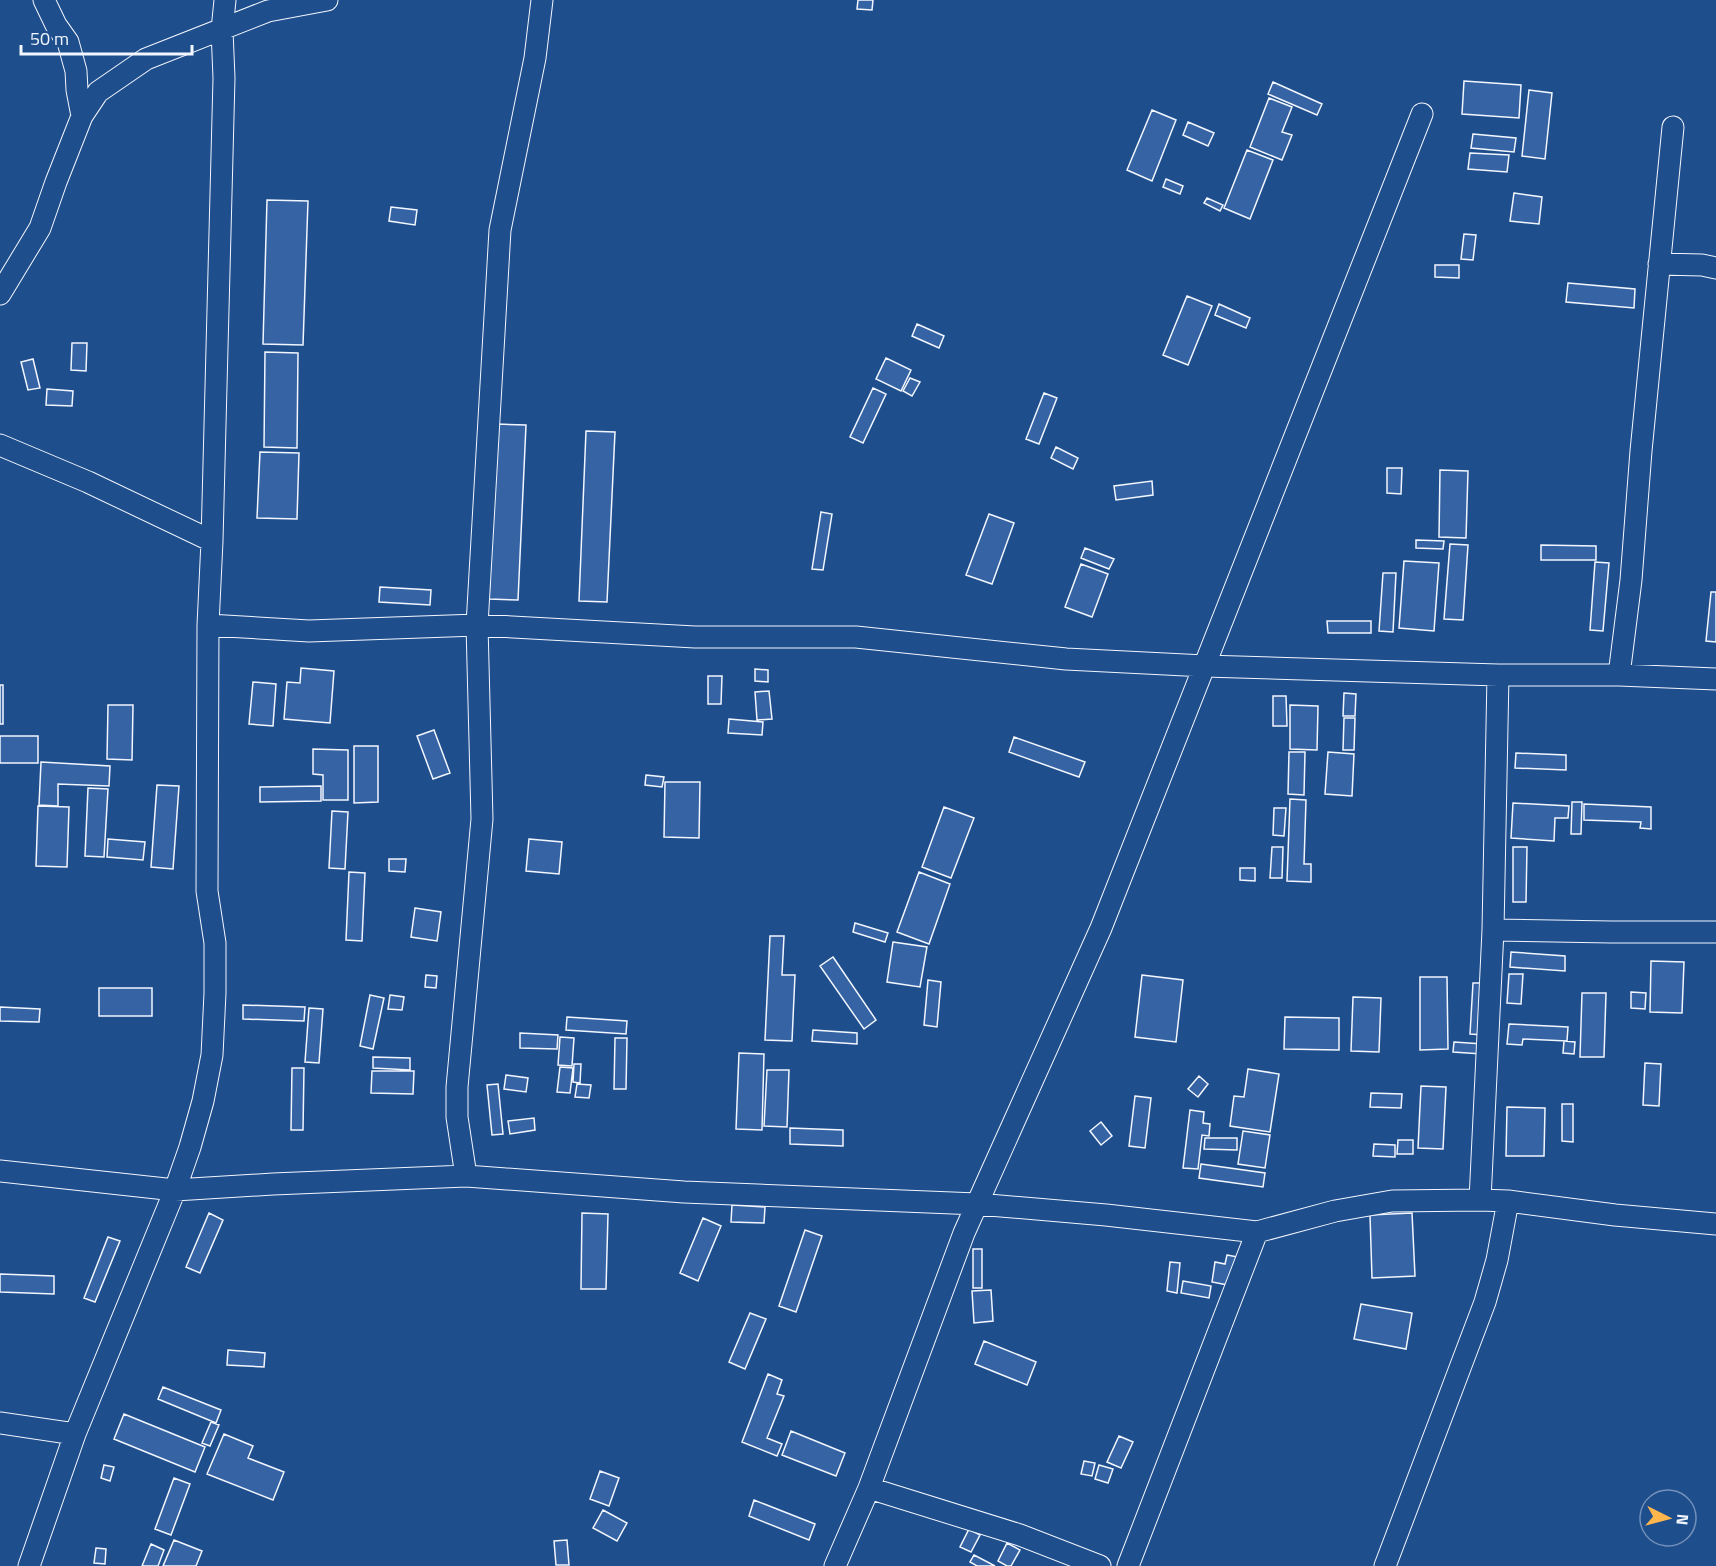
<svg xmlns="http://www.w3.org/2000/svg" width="1716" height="1566" viewBox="0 0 1716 1566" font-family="'Titillium Web',sans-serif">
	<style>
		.building { fill: #3563a3; stroke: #f2f6ff; stroke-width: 1.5 }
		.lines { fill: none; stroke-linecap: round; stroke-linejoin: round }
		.street-casing { stroke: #f2f6ff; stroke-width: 23 }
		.street { stroke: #1f4e8c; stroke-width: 21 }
	</style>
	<rect width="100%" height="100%" fill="#1f4e8c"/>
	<!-- building -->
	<path class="building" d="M 858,0 L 873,0 L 872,10 L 857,9 Z
		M 1464,81 L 1521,85 L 1519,118 L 1462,114 Z
		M 1273,82 L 1322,104 L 1317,115 L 1268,94 Z
		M 1529,90 L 1552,93 L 1545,159 L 1522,156 Z
		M 1269,98 L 1292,107 L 1282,132 L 1292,135 L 1282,160 L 1250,147 Z
		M 1152,110 L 1176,120 L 1152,181 L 1127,170 Z
		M 1188,122 L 1214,133 L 1208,146 L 1183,135 Z
		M 1473,134 L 1516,138 L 1514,152 L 1471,148 Z
		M 1247,150 L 1273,160 L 1250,219 L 1224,208 Z
		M 1470,153 L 1509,155 L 1507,172 L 1468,169 Z
		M 1166,179 L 1183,186 L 1180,194 L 1163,187 Z
		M 1514,193 L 1542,197 L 1539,224 L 1510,221 Z
		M 1207,198 L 1223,205 L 1220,211 L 1204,203 Z
		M 267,200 L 308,201 L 303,345 L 263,344 Z
		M 391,207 L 417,210 L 415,225 L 389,221 Z
		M 1464,234 L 1476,235 L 1473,260 L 1461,259 Z
		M 1435,265 L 1459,265 L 1459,278 L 1435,277 Z
		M 1568,283 L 1635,289 L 1634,308 L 1566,302 Z
		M 1187,296 L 1212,306 L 1188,365 L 1163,355 Z
		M 1219,304 L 1250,318 L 1246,328 L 1215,315 Z
		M 917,324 L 944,336 L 939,348 L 912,336 Z
		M 72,343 L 87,343 L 86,371 L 71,370 Z
		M 265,352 L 298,353 L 297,448 L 264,447 Z
		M 886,358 L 911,370 L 901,391 L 876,379 Z
		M 33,359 L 40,388 L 28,390 L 21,362 Z
		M 910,378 L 920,382 L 912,396 L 903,391 Z
		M 873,388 L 886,394 L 863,443 L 850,437 Z
		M 47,389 L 73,391 L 72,406 L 46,405 Z
		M 1044,393 L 1057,398 L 1039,444 L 1026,439 Z
		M 497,424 L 526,425 L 518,600 L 489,599 Z
		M 586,431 L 615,432 L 607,602 L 579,601 Z
		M 1056,447 L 1078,458 L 1073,469 L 1051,458 Z
		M 260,452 L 299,453 L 297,519 L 257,518 Z
		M 1387,468 L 1402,468 L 1401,494 L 1387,493 Z
		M 1440,470 L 1468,471 L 1466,538 L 1439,537 Z
		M 1152,481 L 1153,495 L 1116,500 L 1114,486 Z
		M 821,512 L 832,514 L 823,570 L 812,569 Z
		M 989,514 L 1014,523 L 992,584 L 966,575 Z
		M 1416,540 L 1444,541 L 1443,549 L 1416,548 Z
		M 1450,544 L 1468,545 L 1463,620 L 1444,619 Z
		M 1541,545 L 1596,546 L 1596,560 L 1541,560 Z
		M 1085,548 L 1114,559 L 1109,569 L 1081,558 Z
		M 1404,561 L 1439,563 L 1434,631 L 1399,628 Z
		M 1595,562 L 1609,563 L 1603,631 L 1590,630 Z
		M 1081,564 L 1108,574 L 1092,617 L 1065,607 Z
		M 1383,573 L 1396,573 L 1393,632 L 1379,631 Z
		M 380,587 L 431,590 L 430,605 L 379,602 Z
		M 1711,592 L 1716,592 L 1716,642 L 1706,641 Z
		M 1327,621 L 1371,621 L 1371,633 L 1328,633 Z
		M 301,668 L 334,671 L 330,723 L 284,719 L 287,682 L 300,683 Z
		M 755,669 L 768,670 L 768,682 L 755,681 Z
		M 708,676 L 722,676 L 721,704 L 708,704 Z
		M 253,682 L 276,684 L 273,726 L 249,724 Z
		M 0,685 L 3,685 L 3,724 L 0,724 Z
		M 769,691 L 772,719 L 757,720 L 755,692 Z
		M 1344,693 L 1356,694 L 1355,716 L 1343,716 Z
		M 1273,696 L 1286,696 L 1287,726 L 1273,726 Z
		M 108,705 L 133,705 L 132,760 L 107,759 Z
		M 1290,705 L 1318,706 L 1317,750 L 1290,749 Z
		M 1344,718 L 1355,718 L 1354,750 L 1343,750 Z
		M 729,719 L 763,722 L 762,735 L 728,733 Z
		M 434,730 L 450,773 L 433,779 L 417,736 Z
		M 0,736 L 38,736 L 38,763 L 0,763 Z
		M 1014,737 L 1085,762 L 1079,777 L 1009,752 Z
		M 354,746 L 378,746 L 378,802 L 354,803 Z
		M 313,749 L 348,750 L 348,800 L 323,800 L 323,775 L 313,774 Z
		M 1289,752 L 1305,752 L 1304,795 L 1288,794 Z
		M 1328,752 L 1354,754 L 1352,796 L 1325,794 Z
		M 1516,753 L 1566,755 L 1566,770 L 1515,768 Z
		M 41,762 L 110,766 L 109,786 L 58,784 L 58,806 L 39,805 Z
		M 646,775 L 664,777 L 662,787 L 645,785 Z
		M 665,782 L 700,782 L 699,838 L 664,837 Z
		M 157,785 L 179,786 L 173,869 L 151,867 Z
		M 321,786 L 321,801 L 260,802 L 260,787 Z
		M 88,788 L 108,789 L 104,857 L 85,856 Z
		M 1290,799 L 1306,800 L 1304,864 L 1311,864 L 1311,882 L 1287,881 Z
		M 1572,802 L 1582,802 L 1581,834 L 1571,834 Z
		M 1513,803 L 1569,806 L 1568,818 L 1555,818 L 1554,841 L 1511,838 Z
		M 1584,804 L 1651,807 L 1651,829 L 1640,828 L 1641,822 L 1584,820 Z
		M 38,806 L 69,807 L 67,867 L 36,866 Z
		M 944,807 L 974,818 L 951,878 L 922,867 Z
		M 1274,808 L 1286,808 L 1284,836 L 1273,835 Z
		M 332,811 L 348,812 L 345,869 L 329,868 Z
		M 108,839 L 145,842 L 143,860 L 107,857 Z
		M 529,839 L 562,842 L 559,874 L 526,871 Z
		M 1272,847 L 1283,847 L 1282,878 L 1270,878 Z
		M 1513,847 L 1527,847 L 1526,902 L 1513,902 Z
		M 389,859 L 406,859 L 405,872 L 389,871 Z
		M 1240,868 L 1255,868 L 1255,881 L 1240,880 Z
		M 349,872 L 365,873 L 362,941 L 346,940 Z
		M 919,872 L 950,884 L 929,944 L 897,932 Z
		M 415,908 L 441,912 L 437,941 L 411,937 Z
		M 855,923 L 888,933 L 885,942 L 853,932 Z
		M 770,936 L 784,936 L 782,975 L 795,975 L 792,1041 L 765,1040 Z
		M 893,942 L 927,947 L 920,987 L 887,982 Z
		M 1511,952 L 1565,956 L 1565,971 L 1510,967 Z
		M 833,957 L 876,1020 L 864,1029 L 820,966 Z
		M 1651,961 L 1684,962 L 1682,1013 L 1650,1012 Z
		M 1509,974 L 1523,974 L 1521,1004 L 1507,1003 Z
		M 426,975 L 437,976 L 436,988 L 425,987 Z
		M 1142,975 L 1183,980 L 1176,1042 L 1135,1037 Z
		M 1420,977 L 1447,977 L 1448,1049 L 1420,1050 Z
		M 928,980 L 941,982 L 937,1027 L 924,1025 Z
		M 1473,983 L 1486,983 L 1484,1035 L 1470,1034 Z
		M 99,988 L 152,988 L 152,1016 L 99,1016 Z
		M 1631,992 L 1646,993 L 1645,1009 L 1631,1008 Z
		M 1582,993 L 1606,993 L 1604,1057 L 1580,1057 Z
		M 370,995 L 384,998 L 373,1049 L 360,1046 Z
		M 390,995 L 404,997 L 402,1010 L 388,1009 Z
		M 1353,997 L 1381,998 L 1379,1052 L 1351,1051 Z
		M 243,1005 L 305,1007 L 304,1021 L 243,1019 Z
		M 0,1007 L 40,1009 L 39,1022 L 0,1021 Z
		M 309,1008 L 323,1009 L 319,1063 L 305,1062 Z
		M 567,1017 L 627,1021 L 626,1034 L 566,1030 Z
		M 1285,1017 L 1339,1018 L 1339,1050 L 1284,1049 Z
		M 1509,1024 L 1568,1027 L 1567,1041 L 1523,1039 L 1522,1045 L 1507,1044 Z
		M 813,1030 L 857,1033 L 857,1044 L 812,1041 Z
		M 520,1033 L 558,1035 L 557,1049 L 520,1048 Z
		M 560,1037 L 574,1038 L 572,1066 L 558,1065 Z
		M 615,1038 L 627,1038 L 626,1089 L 614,1089 Z
		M 1564,1041 L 1575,1042 L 1574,1054 L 1563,1053 Z
		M 1454,1042 L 1483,1044 L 1482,1054 L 1453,1052 Z
		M 739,1053 L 764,1054 L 762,1130 L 736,1129 Z
		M 373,1057 L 410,1058 L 410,1070 L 373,1068 Z
		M 1645,1063 L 1661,1064 L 1659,1106 L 1643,1105 Z
		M 574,1064 L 581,1064 L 580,1083 L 573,1082 Z
		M 560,1067 L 573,1068 L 570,1093 L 557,1092 Z
		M 292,1068 L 304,1068 L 303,1130 L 291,1130 Z
		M 1248,1069 L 1279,1074 L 1270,1132 L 1230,1126 L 1234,1096 L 1244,1097 Z
		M 767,1070 L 789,1070 L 787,1127 L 764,1126 Z
		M 372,1071 L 414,1071 L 413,1094 L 371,1093 Z
		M 506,1075 L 528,1078 L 526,1092 L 504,1089 Z
		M 1199,1076 L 1208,1084 L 1198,1097 L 1188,1089 Z
		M 498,1084 L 503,1134 L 492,1135 L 487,1085 Z
		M 577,1084 L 591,1085 L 589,1098 L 575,1097 Z
		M 1421,1086 L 1446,1087 L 1443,1149 L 1418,1148 Z
		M 1371,1093 L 1402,1094 L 1401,1108 L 1370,1107 Z
		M 1135,1096 L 1151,1098 L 1145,1148 L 1129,1146 Z
		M 1562,1104 L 1573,1104 L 1573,1142 L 1562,1141 Z
		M 1507,1107 L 1545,1108 L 1544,1156 L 1506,1156 Z
		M 1190,1110 L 1204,1112 L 1203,1123 L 1210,1124 L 1209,1136 L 1202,1135 L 1198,1169 L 1183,1168 Z
		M 534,1118 L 535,1130 L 510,1134 L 508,1121 Z
		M 1101,1122 L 1112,1136 L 1101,1145 L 1090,1131 Z
		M 790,1128 L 843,1130 L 843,1146 L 790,1144 Z
		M 1243,1131 L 1270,1135 L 1265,1168 L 1238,1164 Z
		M 1205,1138 L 1237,1138 L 1237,1150 L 1204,1149 Z
		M 1398,1140 L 1413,1140 L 1413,1154 L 1397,1154 Z
		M 1374,1144 L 1395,1145 L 1395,1157 L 1373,1156 Z
		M 1201,1164 L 1265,1173 L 1263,1187 L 1199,1178 Z
		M 732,1205 L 765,1207 L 764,1223 L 731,1222 Z
		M 209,1213 L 223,1220 L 200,1273 L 186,1267 Z
		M 582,1213 L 608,1214 L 606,1289 L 581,1289 Z
		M 1412,1213 L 1415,1276 L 1372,1278 L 1370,1215 Z
		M 703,1218 L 721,1226 L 698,1281 L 680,1273 Z
		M 805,1230 L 822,1236 L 796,1312 L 779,1306 Z
		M 108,1237 L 120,1241 L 95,1302 L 84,1298 Z
		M 973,1249 L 982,1249 L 982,1288 L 973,1288 Z
		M 1227,1255 L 1238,1257 L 1233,1286 L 1212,1282 L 1215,1262 L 1225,1264 Z
		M 1170,1262 L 1180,1263 L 1177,1293 L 1167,1291 Z
		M 0,1274 L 54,1276 L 54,1294 L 0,1292 Z
		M 1183,1281 L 1211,1286 L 1209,1298 L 1181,1293 Z
		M 991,1290 L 993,1321 L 974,1323 L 972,1291 Z
		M 1361,1304 L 1412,1313 L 1406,1349 L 1354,1339 Z
		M 750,1313 L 766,1319 L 745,1369 L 729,1362 Z
		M 984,1341 L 1036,1362 L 1027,1385 L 975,1364 Z
		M 228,1350 L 265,1353 L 264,1367 L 227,1365 Z
		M 768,1374 L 782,1380 L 777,1394 L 784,1396 L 767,1438 L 782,1444 L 777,1456 L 742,1442 Z
		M 163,1387 L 221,1410 L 216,1423 L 158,1399 Z
		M 124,1414 L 205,1447 L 195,1472 L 114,1439 Z
		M 211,1422 L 219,1425 L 210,1446 L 202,1443 Z
		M 791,1431 L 845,1453 L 836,1476 L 782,1455 Z
		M 224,1434 L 253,1446 L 248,1458 L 284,1472 L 273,1500 L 207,1474 Z
		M 1119,1436 L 1133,1442 L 1121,1468 L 1107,1462 Z
		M 1084,1461 L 1095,1463 L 1092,1476 L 1081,1474 Z
		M 104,1465 L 114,1467 L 110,1481 L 101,1478 Z
		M 1099,1465 L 1113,1469 L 1108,1483 L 1095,1479 Z
		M 600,1471 L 619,1478 L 609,1506 L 590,1499 Z
		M 174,1478 L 190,1484 L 171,1535 L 155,1529 Z
		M 754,1500 L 815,1524 L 809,1540 L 749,1516 Z
		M 603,1510 L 627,1523 L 617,1541 L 593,1528 Z
		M 969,1529 L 980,1535 L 971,1552 L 960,1547 Z
		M 174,1540 L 202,1551 L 196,1566 L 163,1566 Z
		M 567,1540 L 569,1565 L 556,1565 L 554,1541 Z
		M 1007,1543 L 1020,1550 L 1011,1566 L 1007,1566 L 998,1561 Z
		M 151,1544 L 164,1550 L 158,1566 L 142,1566 Z
		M 96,1548 L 106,1549 L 105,1564 L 94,1563 Z
		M 974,1555 L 995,1566 L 977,1566 L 970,1562 Z"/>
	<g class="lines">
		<defs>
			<path id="street" d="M 44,0 L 56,25 L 68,42 L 76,71 L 77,90 L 82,116
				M 542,0 L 535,58 L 500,230 L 477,625 L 482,819 L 457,1087 L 457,1117 L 466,1176 L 684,1192 L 977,1204 L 1106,1215 L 1257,1232 L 1335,1211 L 1392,1201 L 1480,1200 L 1508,1201 L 1615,1215 L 1716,1224
				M 1659,264 L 1702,265 L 1716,268
				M 0,294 L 40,228 L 56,182 L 82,116 L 98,92 L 146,59 L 268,11 L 327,0
				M 0,445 L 88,482 L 212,541
				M 208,625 L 309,631 L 477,625 L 695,637 L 856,637 L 1066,659 L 1205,666 L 1498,675 L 1619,675 L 1716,679
				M 1619,675 L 1631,580 L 1641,451 L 1673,127
				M 1493,930 L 1611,932 L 1716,932
				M 0,1171 L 175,1190 L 273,1184 L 466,1176
				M 1480,1200 L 1493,930 L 1498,675
				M 0,1423 L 75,1434
				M 869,1488 L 1020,1535 L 1100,1566
				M 29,1566 L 75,1434 L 175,1190 L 190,1147 L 203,1101 L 212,1055 L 215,993 L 215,943 L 207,891 L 208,625 L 212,541 L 224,78 L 222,30 L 225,0
				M 835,1566 L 869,1488 L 964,1233 L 1101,928 L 1422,114
				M 1128,1566 L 1257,1232
				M 1385,1566 L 1485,1302 L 1497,1260 L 1508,1201"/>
		</defs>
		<!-- street casing -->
		<use href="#street" class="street-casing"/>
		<!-- street -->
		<use href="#street" class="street"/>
	</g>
	<!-- north arrow -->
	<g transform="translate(1668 1518) rotate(96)"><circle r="28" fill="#1f4e8c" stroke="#7391ba" stroke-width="1.5"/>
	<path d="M0-4.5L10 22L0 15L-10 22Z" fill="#ffb74d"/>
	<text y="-9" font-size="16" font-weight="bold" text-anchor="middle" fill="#f2f6ff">N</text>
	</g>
	<!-- scale -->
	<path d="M21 45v9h171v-9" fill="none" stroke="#f2f6ff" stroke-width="3"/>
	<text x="30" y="45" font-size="18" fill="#f2f6ff" stroke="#1f4e8c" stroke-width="4.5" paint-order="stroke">50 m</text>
</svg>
